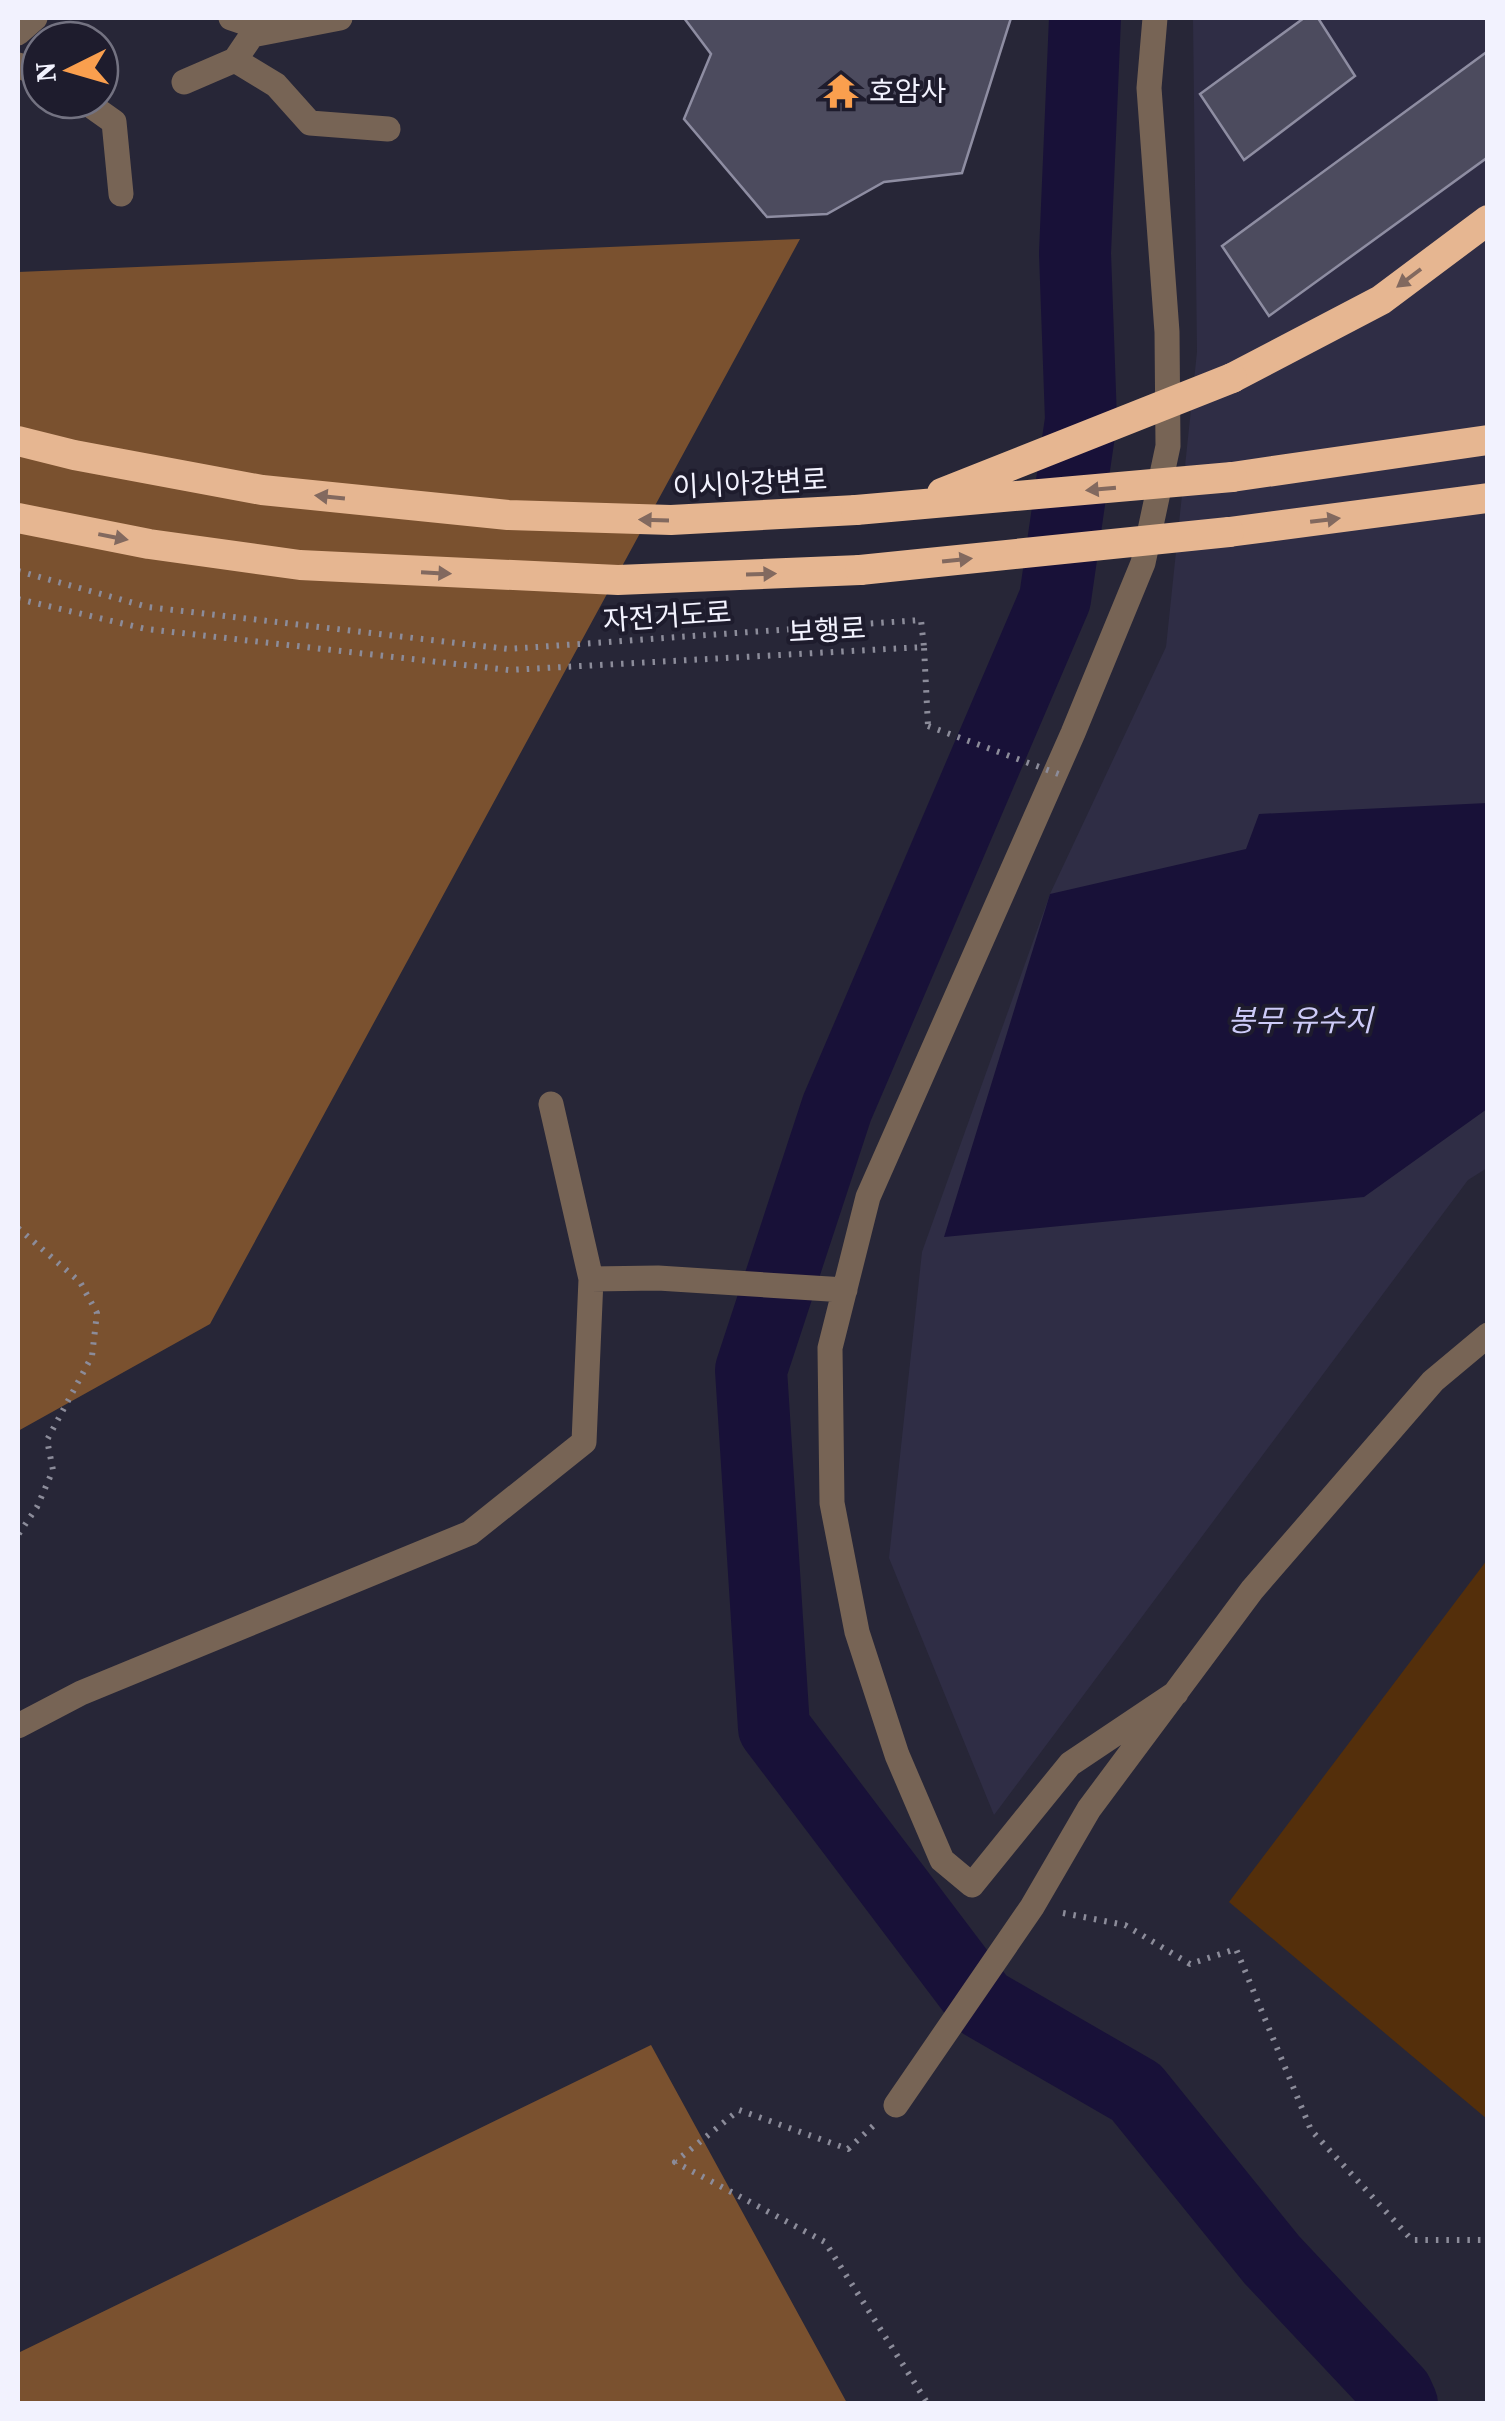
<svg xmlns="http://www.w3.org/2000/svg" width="1505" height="2421" viewBox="0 0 1505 2421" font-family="'Source Serif 4','Noto Sans KR',serif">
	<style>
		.built { fill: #2f2d45 }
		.green { fill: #542f0b }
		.forest { fill: #7a512f }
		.water { fill: #181138 }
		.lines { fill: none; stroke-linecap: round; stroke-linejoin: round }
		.river { stroke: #181138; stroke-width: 72 }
		.building { fill: #4c4b5e; stroke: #8e8da2; stroke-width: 2.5 }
		.path { stroke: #8c8c9a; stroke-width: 6; stroke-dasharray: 2.5 8; stroke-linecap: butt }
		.minor { stroke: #776455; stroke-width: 25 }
		.highway { stroke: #e6b691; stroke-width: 30 }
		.path-bridge { stroke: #8c8c9a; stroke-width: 6; stroke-dasharray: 2.5 8; stroke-linecap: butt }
		.highway-bridge { stroke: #e6b691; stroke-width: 30 }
		.oneway { fill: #82695f }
		.labels { text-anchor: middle; stroke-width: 8; stroke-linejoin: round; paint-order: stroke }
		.poi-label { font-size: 28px; fill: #f2f2fe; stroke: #1e1c2d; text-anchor: start }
		.street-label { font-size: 28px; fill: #f2f2fe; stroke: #1e1c2d }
		.water-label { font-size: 30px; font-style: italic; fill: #cdcbf8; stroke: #1e1c2d }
	</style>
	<rect width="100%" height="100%" fill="#272637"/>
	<!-- built -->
	<path class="built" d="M 1193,18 L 1487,18 L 1487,1168 L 1468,1180 L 994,1815 L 889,1558 L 922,1252 L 1050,894 L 1166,647 L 1197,352 Z"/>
	<!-- green -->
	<path class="green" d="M 1487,1560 L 1487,2119 L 1229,1902 Z"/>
	<!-- forest -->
	<path class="forest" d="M 800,239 L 210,1324 L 18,1431 L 18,272 Z
		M 651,2045 L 847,2403 L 18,2403 L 18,2353 Z"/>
	<!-- water -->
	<path class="water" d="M 1487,803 L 1487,1109 L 1364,1197 L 944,1237 L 1050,894 L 1246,849 L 1259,814 Z"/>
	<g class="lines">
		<!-- river -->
		<path class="river" d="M 1085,18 L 1075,253 L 1081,420 L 1055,599 L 837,1108 L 751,1370 L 774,1728 L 982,2003 L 1136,2092 L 1272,2260 L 1397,2393 L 1402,2404"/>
	</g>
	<!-- building -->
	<path class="building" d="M 684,18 L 1011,18 L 962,173 L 884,182 L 827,214 L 767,217 L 684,119 L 711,54 Z
		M 1304,18 L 1318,18 L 1355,76 L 1244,160 L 1200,94 Z
		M 1488,51 L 1488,157 L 1269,316 L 1222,246 Z"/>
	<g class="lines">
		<!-- path -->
		<path class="path" d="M 18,571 L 148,607 L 508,649 L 921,620 L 924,647
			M 18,599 L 146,629 L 509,670 L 924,647 L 928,726
			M 18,1228 L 80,1282 L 97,1313 L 92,1356 L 47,1440 L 53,1470 L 37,1507 L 18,1535
			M 1063,1913 L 1125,1925 L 1190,1964 L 1236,1949 L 1311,2130 L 1412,2240 L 1488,2240
			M 873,2126 L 848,2149 L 739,2110 L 675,2162 L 825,2242 L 928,2404"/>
		<!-- minor -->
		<path class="minor" d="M 231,18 L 270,31
			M 1155,18 L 1149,88 L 1167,332 L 1168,446 L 1143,563 L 1073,733 L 868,1197 L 830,1348 L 832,1503 L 857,1632 L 897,1755 L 942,1860 L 972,1885 L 1070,1764 L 1176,1693
			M 18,33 L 35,18
			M 235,60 L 276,85 L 310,123 L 388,129
			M 18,65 L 40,75
			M 184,82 L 235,60 L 252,35 L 340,18
			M 83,100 L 114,122 L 121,194
			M 551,1104 L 591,1279
			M 18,1726 L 81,1693 L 470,1533 L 584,1442 L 591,1279 L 658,1278 L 845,1290
			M 896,2105 L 1032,1907 L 1089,1809 L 1252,1590 L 1433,1381 L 1488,1335"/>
		<!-- highway -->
		<path class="highway" d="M 1232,378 L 1381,300 L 1488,220
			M 18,441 L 74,455 L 262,490 L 508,515 L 671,520 L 856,510
			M 1232,477 L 1488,440
			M 18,518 L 149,544 L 300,565 L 618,580 L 860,570
			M 1229,532 L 1488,498"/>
		<!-- path-bridge -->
		<path class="path-bridge" d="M 928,726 L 1064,776"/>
		<!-- highway-bridge -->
		<path class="highway-bridge" d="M 942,493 L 1232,378
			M 856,510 L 1232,477
			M 860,570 L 1229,532"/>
	</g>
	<!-- one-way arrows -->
	<defs><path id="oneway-solid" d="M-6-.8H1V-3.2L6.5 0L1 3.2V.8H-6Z" transform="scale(2.5)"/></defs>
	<g class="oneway">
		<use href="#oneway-solid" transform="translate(1409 278) rotate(143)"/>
		<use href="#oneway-solid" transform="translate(1101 489) rotate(175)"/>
		<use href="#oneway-solid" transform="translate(330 497) rotate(-174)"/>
		<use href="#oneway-solid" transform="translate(654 520) rotate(-178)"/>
		<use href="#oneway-solid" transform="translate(1325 520) rotate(-7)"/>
		<use href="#oneway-solid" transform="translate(113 537) rotate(11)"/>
		<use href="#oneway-solid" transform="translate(957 560) rotate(-6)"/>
		<use href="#oneway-solid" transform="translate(436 573) rotate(3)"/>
		<use href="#oneway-solid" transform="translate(761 574) rotate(-2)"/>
	</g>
	<!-- icons -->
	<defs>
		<symbol id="temple-bare" viewBox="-9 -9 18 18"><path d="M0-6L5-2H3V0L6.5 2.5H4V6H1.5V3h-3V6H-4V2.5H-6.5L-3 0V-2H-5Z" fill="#fa9f4e" stroke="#1e1c2d" stroke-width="2.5" paint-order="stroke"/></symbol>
	</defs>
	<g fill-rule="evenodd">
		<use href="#temple-bare" x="816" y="66" width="50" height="50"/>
	</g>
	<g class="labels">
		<!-- poi labels -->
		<g class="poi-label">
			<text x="869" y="101">호암사</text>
		</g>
		<!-- street labels -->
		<g class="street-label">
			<text transform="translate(750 483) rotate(-3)" y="10">이시아강변로</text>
			<text transform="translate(667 616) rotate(-4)" y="10">자전거도로</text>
			<text transform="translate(827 630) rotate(-3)" y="10">보행로</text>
		</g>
		<!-- water labels -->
		<g class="water-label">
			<text x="1300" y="1031">봉무 유수지</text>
		</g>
	</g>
	<!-- border -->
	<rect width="1505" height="2421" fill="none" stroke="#f2f2fe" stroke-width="40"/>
	<!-- north arrow -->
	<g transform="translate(70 70) rotate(265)"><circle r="48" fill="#1e1c2d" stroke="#737281" stroke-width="2.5"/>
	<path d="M0-8L18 38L0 25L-18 38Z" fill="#fa9f4e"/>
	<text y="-15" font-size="28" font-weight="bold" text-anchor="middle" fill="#f2f2fe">N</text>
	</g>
</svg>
